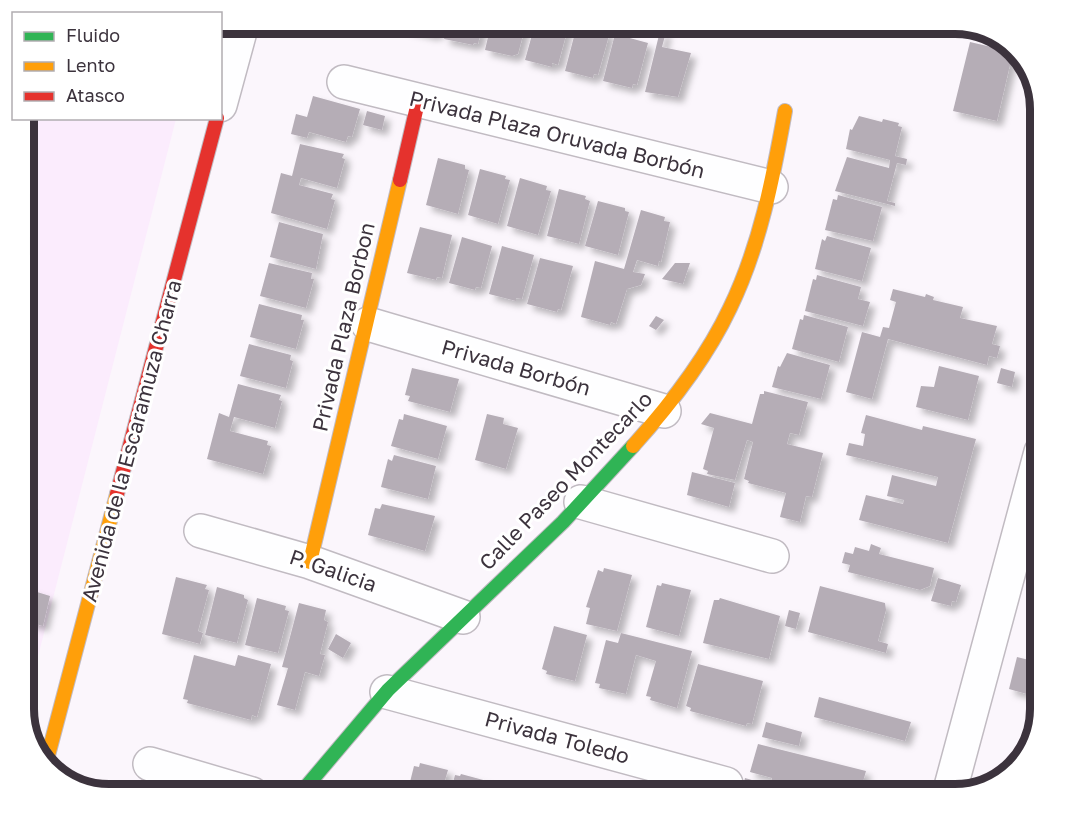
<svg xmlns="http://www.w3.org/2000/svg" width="1065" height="818" viewBox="0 0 1065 818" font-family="'Golos Text',sans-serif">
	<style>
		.built { fill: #fbecfd }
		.building { fill: #b5adb6; filter: url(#shadow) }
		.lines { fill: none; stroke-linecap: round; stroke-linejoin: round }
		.street-casing { stroke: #c1bbc2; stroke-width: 36 }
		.fast-casing { stroke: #c1bbc2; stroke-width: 16 }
		.slow-casing { stroke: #c1bbc2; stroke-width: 16 }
		.jam-casing { stroke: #c1bbc2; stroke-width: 16 }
		.street { stroke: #fefeff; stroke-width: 33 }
		.fast { stroke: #30b455; stroke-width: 14 }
		.slow { stroke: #ff9f0a; stroke-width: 14 }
		.jam { stroke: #e5322d; stroke-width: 14 }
		.labels { text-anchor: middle; stroke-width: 6; stroke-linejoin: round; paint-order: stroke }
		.street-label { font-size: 21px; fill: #3c333d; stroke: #fff }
		.rim { fill: none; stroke: #3c333d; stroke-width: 8 }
	</style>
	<defs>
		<filter id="shadow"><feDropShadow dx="5.5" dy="5.5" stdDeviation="3" flood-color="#0004"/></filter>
	</defs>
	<rect width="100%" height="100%" fill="#fbf6fc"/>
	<!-- built -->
	<path class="built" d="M 24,119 L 176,119 L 24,711 Z"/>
	<!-- building -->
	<path class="building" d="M 405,24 L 441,24 L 438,34 L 434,33 L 433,35 L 404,28 Z
		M 448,24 L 483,24 L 478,44 L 474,43 L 473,45 L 444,39 Z
		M 491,24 L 526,24 L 518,54 L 512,56 L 485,50 Z
		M 535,24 L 569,24 L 558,65 L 552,63 L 552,67 L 525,60 Z
		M 577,25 L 610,32 L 598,75 L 594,74 L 593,78 L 565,71 Z
		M 660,31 L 666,32 L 662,47 L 691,53 L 678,97 L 645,92 Z
		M 615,34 L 648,43 L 637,85 L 633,84 L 632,88 L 603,81 Z
		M 970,42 L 1013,52 L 997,121 L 953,111 Z
		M 313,96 L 360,109 L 352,137 L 348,136 L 346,142 L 309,132 L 307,138 L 291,134 L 296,114 L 307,117 Z
		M 367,111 L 385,116 L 382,130 L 363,125 Z
		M 859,116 L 882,122 L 883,119 L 899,123 L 898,126 L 902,127 L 895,156 L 907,159 L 906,165 L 897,163 L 887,201 L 895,203 L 895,206 L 835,191 L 847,157 L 889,168 L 890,160 L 846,149 L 850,129 L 852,130 Z
		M 300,144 L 344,154 L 342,158 L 345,159 L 337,188 L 301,178 L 299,185 L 333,194 L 331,199 L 335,200 L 327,229 L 271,213 L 281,173 L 292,176 Z
		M 438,158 L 465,165 L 465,169 L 469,170 L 458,214 L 426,205 Z
		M 480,169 L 506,176 L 505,179 L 510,180 L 498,224 L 468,215 Z
		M 520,178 L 547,186 L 546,190 L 551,191 L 538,235 L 507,226 Z
		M 559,189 L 586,196 L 585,199 L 590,201 L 579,244 L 547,236 Z
		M 838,195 L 882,207 L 873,241 L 825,230 L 833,199 L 837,200 Z
		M 598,201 L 625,208 L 625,211 L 629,212 L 618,255 L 585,246 Z
		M 641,210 L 665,217 L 664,221 L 670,222 L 661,262 L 659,261 L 658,266 L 637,260 L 633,272 L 645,274 L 641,285 L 627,289 L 616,324 L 611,322 L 610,325 L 581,317 L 595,261 L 624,269 Z
		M 279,222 L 323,234 L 316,269 L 270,257 Z
		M 420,227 L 452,235 L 442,278 L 437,277 L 436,280 L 407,273 Z
		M 827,236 L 871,248 L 862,281 L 815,269 L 822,239 L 825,241 Z
		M 462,237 L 492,246 L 481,288 L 476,287 L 475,290 L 449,283 Z
		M 502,246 L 534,255 L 522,299 L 516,298 L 516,301 L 489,294 Z
		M 540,258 L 573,266 L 561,310 L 558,309 L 557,312 L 527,304 Z
		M 269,263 L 312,273 L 311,279 L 314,279 L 306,308 L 260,296 Z
		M 675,263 L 690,263 L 683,284 L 662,279 Z
		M 817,275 L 861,287 L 858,299 L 870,302 L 863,326 L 805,311 L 813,279 L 816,280 Z
		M 893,289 L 925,297 L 926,294 L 934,297 L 933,300 L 963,307 L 960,318 L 997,326 L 992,344 L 1000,346 L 997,358 L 989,356 L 987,365 L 888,339 L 872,399 L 846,392 L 862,332 L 880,337 L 883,327 L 889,328 L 896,302 L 890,300 Z
		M 259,304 L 302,315 L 301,320 L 304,320 L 296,349 L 250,337 Z
		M 804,315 L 848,327 L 839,362 L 792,349 L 800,319 L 803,320 Z
		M 656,316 L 664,320 L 656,330 L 649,326 Z
		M 249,344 L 291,355 L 290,360 L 293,361 L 286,388 L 240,376 Z
		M 787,353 L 830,365 L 821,399 L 772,387 L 778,366 L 780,367 Z
		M 939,366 L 979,376 L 968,420 L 916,407 L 921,386 L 934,387 Z
		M 412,368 L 459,379 L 450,412 L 408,401 L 410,396 L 405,395 Z
		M 1001,368 L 1015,372 L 1012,387 L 997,383 Z
		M 238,384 L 281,395 L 279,400 L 282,401 L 275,428 L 234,417 L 230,431 L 268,441 L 267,445 L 271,446 L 263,474 L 207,459 L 219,413 L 229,417 Z
		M 764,391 L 808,402 L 799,435 L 790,433 L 787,444 L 823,453 L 812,497 L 806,496 L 800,522 L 780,517 L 786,493 L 748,483 L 749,481 L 744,479 L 753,442 L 747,440 L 735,480 L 707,474 L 708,471 L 703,469 L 714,428 L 701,424 L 710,413 L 752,424 L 760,394 L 764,394 Z
		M 404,414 L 447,426 L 438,459 L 391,446 L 399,419 L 403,420 Z
		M 487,414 L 504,418 L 503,424 L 518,428 L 506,469 L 475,460 Z
		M 866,415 L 922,430 L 923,426 L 976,439 L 948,543 L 859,520 L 866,495 L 903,504 L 904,500 L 887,496 L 892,475 L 936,486 L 938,477 L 846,455 L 849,443 L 863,446 L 865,434 L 861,433 Z
		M 394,455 L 436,466 L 428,499 L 381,487 L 388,459 L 392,461 Z
		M 692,472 L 735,483 L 729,507 L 687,495 Z
		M 382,504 L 435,516 L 425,551 L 368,535 L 375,508 L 380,509 Z
		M 871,544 L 881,548 L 879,554 L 934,568 L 930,586 L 920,590 L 848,572 L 850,565 L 842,563 L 845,552 L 853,554 L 855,547 L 869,551 Z
		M 604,568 L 632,575 L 617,631 L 586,624 L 590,608 L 586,607 L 598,570 L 603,572 Z
		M 176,577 L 207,585 L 205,589 L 209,590 L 198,631 L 203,633 L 200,644 L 162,634 Z
		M 938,578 L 961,585 L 956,602 L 952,601 L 951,606 L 931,601 Z
		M 662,583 L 691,590 L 679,636 L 646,627 L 657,585 L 661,586 Z
		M 820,586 L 885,603 L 886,610 L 878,641 L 888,644 L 886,653 L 808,632 Z
		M 217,587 L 244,595 L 244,598 L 248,600 L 237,643 L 205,635 Z
		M 24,588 L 50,596 L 43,626 L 24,621 Z
		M 257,598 L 286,606 L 285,610 L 289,611 L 278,653 L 245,645 Z
		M 720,598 L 780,616 L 769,659 L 703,643 L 714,600 L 719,600 Z
		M 299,603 L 326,610 L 324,620 L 328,622 L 320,654 L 325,655 L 319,676 L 305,672 L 295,710 L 277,705 L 288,668 L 282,667 Z
		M 789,610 L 800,613 L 796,629 L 785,626 Z
		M 554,626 L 587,635 L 575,681 L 546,674 L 547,671 L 542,669 Z
		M 621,633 L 692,651 L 677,708 L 650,700 L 651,697 L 646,696 L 656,661 L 636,655 L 626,694 L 599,688 L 600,684 L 595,683 L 606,640 L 618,643 Z
		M 336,634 L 351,643 L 343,658 L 328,649 Z
		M 194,655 L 235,666 L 238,655 L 271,664 L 257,717 L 252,715 L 251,720 L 187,703 L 188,700 L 183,699 Z
		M 1017,657 L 1041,663 L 1041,698 L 1009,689 Z
		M 698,664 L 763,681 L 752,724 L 747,723 L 746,726 L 690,711 L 691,708 L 686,706 Z
		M 819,697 L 911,722 L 905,741 L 814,717 Z
		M 766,722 L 802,732 L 799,746 L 762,737 Z
		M 758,744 L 866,771 L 861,789 L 840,784 L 838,794 L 768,794 L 772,778 L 750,772 Z
		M 420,763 L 448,770 L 441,794 L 407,794 L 414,766 L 419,767 Z
		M 461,774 L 487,781 L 484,794 L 450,794 L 455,775 L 460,776 Z
		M 745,778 L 766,784 L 763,794 L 741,794 Z
		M 500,784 L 528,791 L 527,794 L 492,794 L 494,786 L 499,787 Z"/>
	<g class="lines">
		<defs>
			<path id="street" d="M 344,82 L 771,187
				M 220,105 L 242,24
				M 368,324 L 664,411
				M 581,502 L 772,556
				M 201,531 L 310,562 L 463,617
				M 387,692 L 726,784
				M 150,764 L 252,794
				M 949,794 L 1041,452"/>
			<path id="fast" d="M 300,794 L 388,690 L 563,522 L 633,446"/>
			<path id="slow" d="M 633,446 C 670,405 706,359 730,308 C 760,246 773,178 785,111
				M 310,562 L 400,180
				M 46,763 L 117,494"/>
			<path id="jam" d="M 400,180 L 418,102
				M 117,494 L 217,118"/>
		</defs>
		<!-- street casing -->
		<use href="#street" class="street-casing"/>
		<!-- fast casing -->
		<use href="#fast" class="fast-casing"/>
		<!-- slow casing -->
		<use href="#slow" class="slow-casing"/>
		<!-- jam casing -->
		<use href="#jam" class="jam-casing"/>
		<!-- street -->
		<use href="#street" class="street"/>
		<!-- fast -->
		<use href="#fast" class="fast"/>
		<!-- slow -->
		<use href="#slow" class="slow"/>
		<!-- jam -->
		<use href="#jam" class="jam"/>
	</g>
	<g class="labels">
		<!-- street labels -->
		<g class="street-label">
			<text transform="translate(557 135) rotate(14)" y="7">Privada Plaza Oruvada Borbón</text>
			<text transform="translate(344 327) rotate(-77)" y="7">Privada Plaza Borbon</text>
			<text transform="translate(516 368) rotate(16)" y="7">Privada Borbón</text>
			<text transform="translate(132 441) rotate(-75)" y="7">Avenida de la Escaramuza Charra</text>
			<text transform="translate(566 481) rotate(-46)" y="7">Calle Paseo Montecarlo</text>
			<text transform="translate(333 571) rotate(19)" y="7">P. Galicia</text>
			<text transform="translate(557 738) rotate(15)" y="7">Privada Toledo</text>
		</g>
	</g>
	<!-- crop -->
	<path d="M0 0H1065V818H0ZM109 34H955A75 75 0 0 1 1030 109V709A75 75 0 0 1 955 784H109A75 75 0 0 1 34 709V109A75 75 0 0 1 109 34Z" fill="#fff" fill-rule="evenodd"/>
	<path class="rim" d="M109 34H955A75 75 0 0 1 1030 109V709A75 75 0 0 1 955 784H109A75 75 0 0 1 34 709V109A75 75 0 0 1 109 34Z"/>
	<!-- legend -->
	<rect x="12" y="12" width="210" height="108" fill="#ffffff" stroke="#b1adb1" stroke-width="1.5"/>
	<rect x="24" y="32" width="30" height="9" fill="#30b455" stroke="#b1adb1" stroke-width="1.5"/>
	<text x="66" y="42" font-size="18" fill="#3c333d">Fluido</text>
	<rect x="24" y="62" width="30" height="9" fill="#ff9f0a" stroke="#b1adb1" stroke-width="1.5"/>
	<text x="66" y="72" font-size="18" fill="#3c333d">Lento</text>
	<rect x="24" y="92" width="30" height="9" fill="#e5322d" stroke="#b1adb1" stroke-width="1.5"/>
	<text x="66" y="102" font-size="18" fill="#3c333d">Atasco</text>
</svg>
